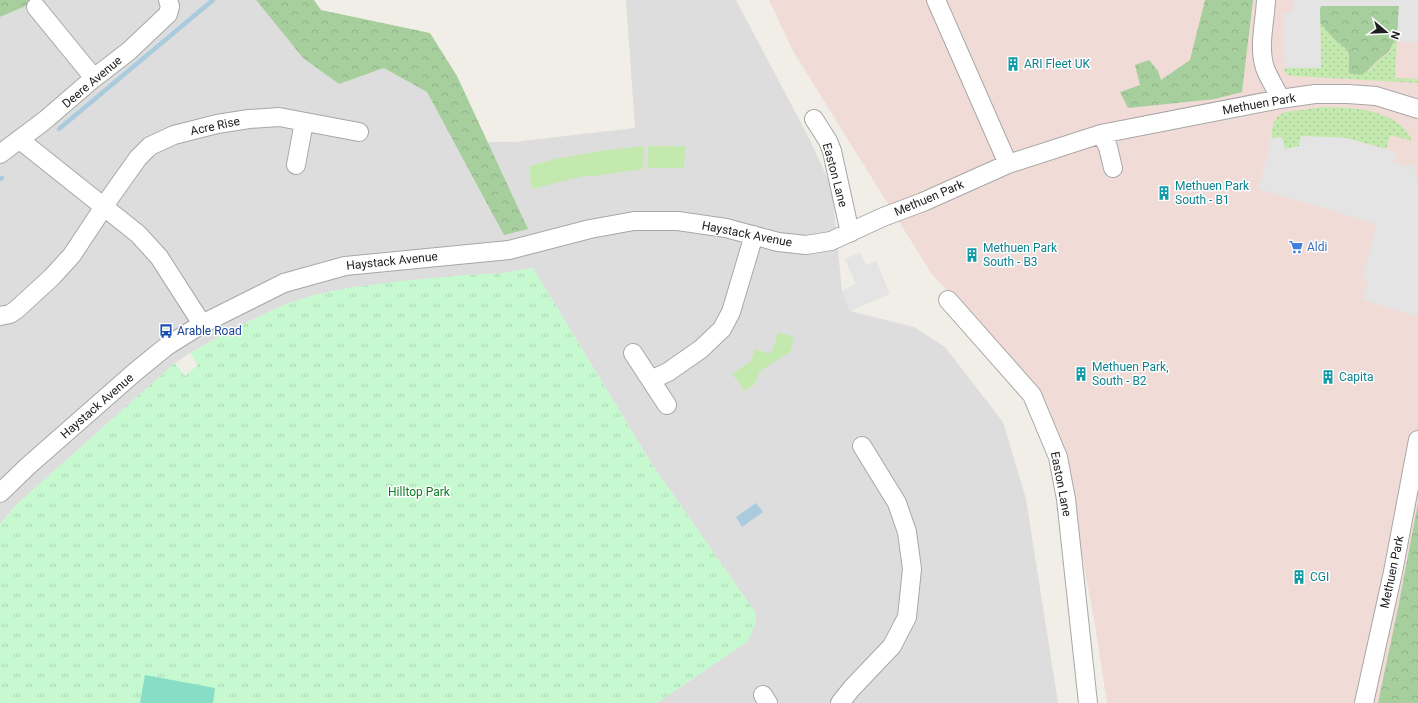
<svg xmlns="http://www.w3.org/2000/svg" width="1418" height="703" viewBox="0 0 1418 703" font-family="Roboto,sans-serif">
	<style>
		.residential { fill: #dedddd }
		.commercial { fill: #f1dbd7 }
		.grass { fill: url(#grass-dots) }
		.forest { fill: url(#forest-crowns) }
		.park { fill: url(#park-tufts) }
		.garden { fill: #c4e9ae }
		.pitch { fill: #87ddc6 }
		.parking { fill: #e4e4e4 }
		.water { fill: #a9cbdd }
		.lines { fill: none; stroke-linecap: round; stroke-linejoin: round }
		.stream { stroke: #a9cbdd; stroke-width: 4.5 }
		.minor-casing { stroke: #a7a7a7; stroke-width: 20 }
		.minor { stroke: #fff; stroke-width: 18 }
		.labels { text-anchor: middle; stroke-width: 3; stroke-linejoin: round; paint-order: stroke }
		.culture-label { font-size: 12px; fill: #0d838f; stroke: #fff; text-anchor: start }
		.street-label { font-size: 12px; fill: #202020; stroke: #fff }
		.shop-label { font-size: 12px; fill: #366cbe; stroke: #fff; text-anchor: start }
		.transit-label { font-size: 12px; fill: #164399; stroke: #fff; text-anchor: start }
		.park-label { font-size: 12px; fill: #0e7e25; stroke: #fff }
	</style>
	<defs>
		<pattern id="grass-dots" width="8" height="8" patternUnits="userSpaceOnUse"><rect width="8" height="8" fill="#c4e9ae"/><path d="M2 2h.1M6 6h.1" fill="none" stroke="#a8c895" stroke-width="1.8" stroke-linecap="round"/></pattern>
		<pattern id="forest-crowns" width="20" height="18" patternUnits="userSpaceOnUse"><rect width="20" height="18" fill="#a6cf9d"/><path d="M2 6a3 3 0 1 1 6 0M12 15a3 3 0 1 1 6 0" fill="none" stroke="#8fb187"/></pattern>
		<pattern id="park-tufts" width="24" height="20" patternUnits="userSpaceOnUse"><rect width="24" height="20" fill="#c6f9d0"/><path d="M3 7l-1-3M5 7V3M7 7l1-3M15 17l-1-3M17 17v-4M19 17l1-3" fill="none" stroke="#aad5b2"/></pattern>
	</defs>
	<rect width="100%" height="100%" fill="#f0eee7"/>
	<!-- residential -->
	<path class="residential" d="M 40,0 L 256,0 L 303,58 L 339,84 L 384,68 L 424,88 L 463,142 L 513,142 L 635,128 L 626,0 L 736,0 L 809,138 L 832,188 L 842,291 L 850,311 L 914,327 L 945,347 L 1003,422 L 1026,499 L 1058,703 L 657,703 L 748,641 L 755,612 L 651,463 L 533,268 L 502,273 L 468,275 L 348,288 L 315,295 L 286,304 L 237,327 L 190,353 L 175,363 L 16,505 L 0,524 L 0,17 Z"/>
	<!-- commercial -->
	<path class="commercial" d="M 769,0 L 1418,0 L 1418,703 L 1107,703 L 1095,625 L 1062,447 L 1036,388 L 931,273 L 793,51 Z"/>
	<!-- grass -->
	<path class="grass" d="M 1320,23 L 1326,29 L 1333,38 L 1347,50 L 1349,57 L 1347,68 L 1369,71 L 1378,61 L 1390,52 L 1394,40 L 1397,41 L 1395,78 L 1418,79 L 1418,83 L 1293,76 L 1288,75 L 1284,71 L 1285,68 L 1321,68 Z
		M 1323,107 C 1352,107 1399,109 1412,141 L 1390,135 L 1386,149 L 1346,138 L 1301,136 L 1300,146 L 1284,149 L 1282,137 L 1272,138 C 1271,126 1274,117 1285,112 Z"/>
	<!-- forest -->
	<path class="forest" d="M 0,0 L 40,0 L 0,17 Z
		M 256,0 L 314,0 L 321,10 L 430,33 L 457,76 L 528,229 L 504,235 L 427,92 L 384,68 L 339,84 L 303,58 Z
		M 1205,0 L 1253,0 L 1242,92 L 1215,99 L 1128,108 L 1120,92 L 1140,85 L 1135,65 L 1149,60 L 1158,71 L 1161,80 L 1190,60 Z
		M 1321,6 L 1399,6 L 1397,41 L 1394,40 C 1389,56 1387,52 1376,62 C 1367,71 1364,78 1349,73 C 1347,66 1351,57 1347,50 C 1346,48 1342,46 1340,44 C 1332,38 1327,30 1320,23 L 1320,8 Z
		M 1418,503 L 1418,703 L 1378,703 L 1398,608 Z"/>
	<!-- park -->
	<path class="park" d="M 533,268 L 651,463 L 755,612 L 756,622 L 748,641 L 657,703 L 0,703 L 0,524 L 16,505 L 175,363 L 185,376 L 198,365 L 190,353 L 237,327 L 286,304 L 315,295 L 348,288 L 400,281 L 468,275 L 502,273 Z"/>
	<!-- garden -->
	<path class="garden" d="M 644,146 L 643,169 L 594,176 L 584,176 L 532,189 L 530,180 L 530,166 L 555,159 L 606,150 Z
		M 648,146 L 685,146 L 684,168 L 648,168 Z
		M 778,332 L 794,337 L 790,352 L 760,371 L 755,384 L 745,391 L 732,374 L 751,361 L 755,349 L 769,354 L 773,349 Z"/>
	<!-- pitch -->
	<path class="pitch" d="M 145,675 L 215,688 L 213,703 L 140,703 Z"/>
	<!-- parking -->
	<path class="parking" d="M 1294,0 L 1418,0 L 1418,43 L 1397,41 L 1399,6 L 1321,6 L 1320,8 L 1321,68 L 1285,68 L 1283,13 L 1294,12 Z
		M 1301,136 L 1346,138 L 1397,152 L 1394,162 L 1401,164 L 1402,166 L 1413,164 L 1418,185 L 1418,317 L 1363,300 L 1368,280 L 1362,278 L 1377,224 L 1258,189 L 1269,150 L 1269,139 L 1282,137 L 1285,149 L 1299,146 Z
		M 860,252 L 866,265 L 876,261 L 890,294 L 850,311 L 842,291 L 856,284 L 845,259 Z"/>
	<!-- water -->
	<path class="water" d="M 756,503 L 763,512 L 742,527 L 736,517 Z"/>
	<g class="lines">
		<!-- stream -->
		<path class="stream" d="M 59,129 L 213,0
			M 0,179 L 2,178"/>
		<defs>
			<path id="minor" d="M 936,0 L 1008,164
				M 1266,0 C 1265,22 1258,47 1265,68 C 1269,79 1276,88 1280,99
				M 36,7 L 94,78
				M 814,119 L 828,141 L 832,151 L 850,233
				M 1101,134 L 1108,147 L 1113,168
				M 20,140 L 138,234 L 159,257 L 202,324
				M 0,154 L 44,121 L 94,78 L 129,51 L 168,14 L 170,6 L 168,0
				M 296,165 L 304,122
				M 948,300 L 1032,395 L 1058,457 L 1066,499 L 1088,703
				M 0,316 L 10,314 L 16,310 L 52,277 L 72,255 L 111,196 L 138,158 L 150,146 L 174,135 L 217,124 L 249,119 L 279,117 L 359,132
				M 633,353 L 667,405
				M 651,380 L 668,372 L 701,349 L 722,329 L 731,312 L 754,235
				M 0,493 L 28,466 L 135,372 L 167,346 L 202,324 L 284,283 L 345,266 L 509,250 L 590,229 L 634,221 L 678,221 L 726,228 L 778,242 L 806,245 L 831,241 L 883,217 L 923,202 L 1008,164 L 1101,134 L 1280,99 L 1315,94 L 1348,94 L 1376,96 L 1418,109
				M 763,695 L 768,703
				M 840,703 L 852,688 L 892,646 L 907,617 L 912,569 L 907,532 L 897,503 L 862,446
				M 1364,703 L 1393,572 L 1418,440"/>
		</defs>
		<!-- minor casing -->
		<use href="#minor" class="minor-casing"/>
		<!-- minor -->
		<use href="#minor" class="minor"/>
	</g>
	<!-- icons -->
	<defs>
		<symbol id="building-bare" viewBox="-9 -9 18 18"><path d="M-4-6H4V6H1V3H-1V6H-4ZM-2.5-4.3h1.7v1.8h-1.7ZM.8-4.3h1.7v1.8H.8ZM-2.5-1h1.7V.8h-1.7ZM.8-1h1.7V.8H.8Z" fill="#0f9aa8" stroke="#fff" stroke-width="2.5" paint-order="stroke"/></symbol>
		<symbol id="supermarket-bare" viewBox="-9 -9 18 18"><path d="M-6-5.5h2.5l.6 2H6L4.5 2H-2.5L-4.4-4H-6ZM-1.5 3.2a1.3 1.3 0 1 0 .1 0ZM3 3.2a1.3 1.3 0 1 0 .1 0Z" fill="#3f7fe0" stroke="#fff" stroke-width="2.5" paint-order="stroke"/></symbol>
		<symbol id="bus-bare" viewBox="-9 -9 18 18"><path d="M-5-6H5V4H4V6H2V4H-2V6H-4V4H-5ZM-3.5-4V0h7V-4ZM-3.5 1.2v1.5H-2V1.2ZM2 1.2v1.5H3.5V1.2Z" fill="#1a4fb4" stroke="#fff" stroke-width="2.5" paint-order="stroke"/></symbol>
	</defs>
	<g fill-rule="evenodd">
		<use href="#building-bare" x="1003" y="54" width="20" height="20"/>
		<use href="#building-bare" x="1154" y="183" width="20" height="20"/>
		<use href="#supermarket-bare" x="1286" y="237" width="20" height="20"/>
		<use href="#building-bare" x="962" y="245" width="20" height="20"/>
		<use href="#bus-bare" x="156" y="321" width="20" height="20"/>
		<use href="#building-bare" x="1071" y="364" width="20" height="20"/>
		<use href="#building-bare" x="1318" y="367" width="20" height="20"/>
		<use href="#building-bare" x="1289" y="567" width="20" height="20"/>
	</g>
	<g class="labels">
		<!-- culture labels -->
		<g class="culture-label">
			<text x="1024" y="68">ARI Fleet UK</text>
			<text x="1175" y="190">Methuen Park<tspan x="1175" dy="14">South - B1</tspan></text>
			<text x="983" y="252">Methuen Park<tspan x="983" dy="14">South - B3</tspan></text>
			<text x="1092" y="371">Methuen Park,<tspan x="1092" dy="14">South - B2</tspan></text>
			<text x="1339" y="381">Capita</text>
			<text x="1310" y="581">CGI</text>
		</g>
		<!-- street labels -->
		<g class="street-label">
			<text transform="translate(92 82) rotate(-40)" y="4">Deere Avenue</text>
			<text transform="translate(1259 104) rotate(-10)" y="4">Methuen Park</text>
			<text transform="translate(215 126) rotate(-12)" y="4">Acre Rise</text>
			<text transform="translate(835 175) rotate(75)" y="4">Easton Lane</text>
			<text transform="translate(929 198) rotate(-23)" y="4">Methuen Park</text>
			<text transform="translate(747 234) rotate(11)" y="4">Haystack Avenue</text>
			<text transform="translate(392 261) rotate(-6)" y="4">Haystack Avenue</text>
			<text transform="translate(97 406) rotate(-41)" y="4">Haystack Avenue</text>
			<text transform="translate(1061 484) rotate(79)" y="4">Easton Lane</text>
			<text transform="translate(1392 572) rotate(-78)" y="4">Methuen Park</text>
		</g>
		<!-- shop labels -->
		<g class="shop-label">
			<text x="1307" y="251">Aldi</text>
		</g>
		<!-- transit labels -->
		<g class="transit-label">
			<text x="177" y="335">Arable Road</text>
		</g>
		<!-- park labels -->
		<g class="park-label">
			<text x="419" y="496">Hilltop Park</text>
		</g>
	</g>
	<!-- north arrow -->
	<g transform="translate(1386 32) rotate(109)" stroke="#ffffff" stroke-width="3" paint-order="stroke">
	<path d="M0-3L7 15L0 10L-7 15Z" fill="#202020"/>
	<text y="-6" font-size="11" font-weight="bold" text-anchor="middle" fill="#202020">N</text>
	</g>
</svg>
